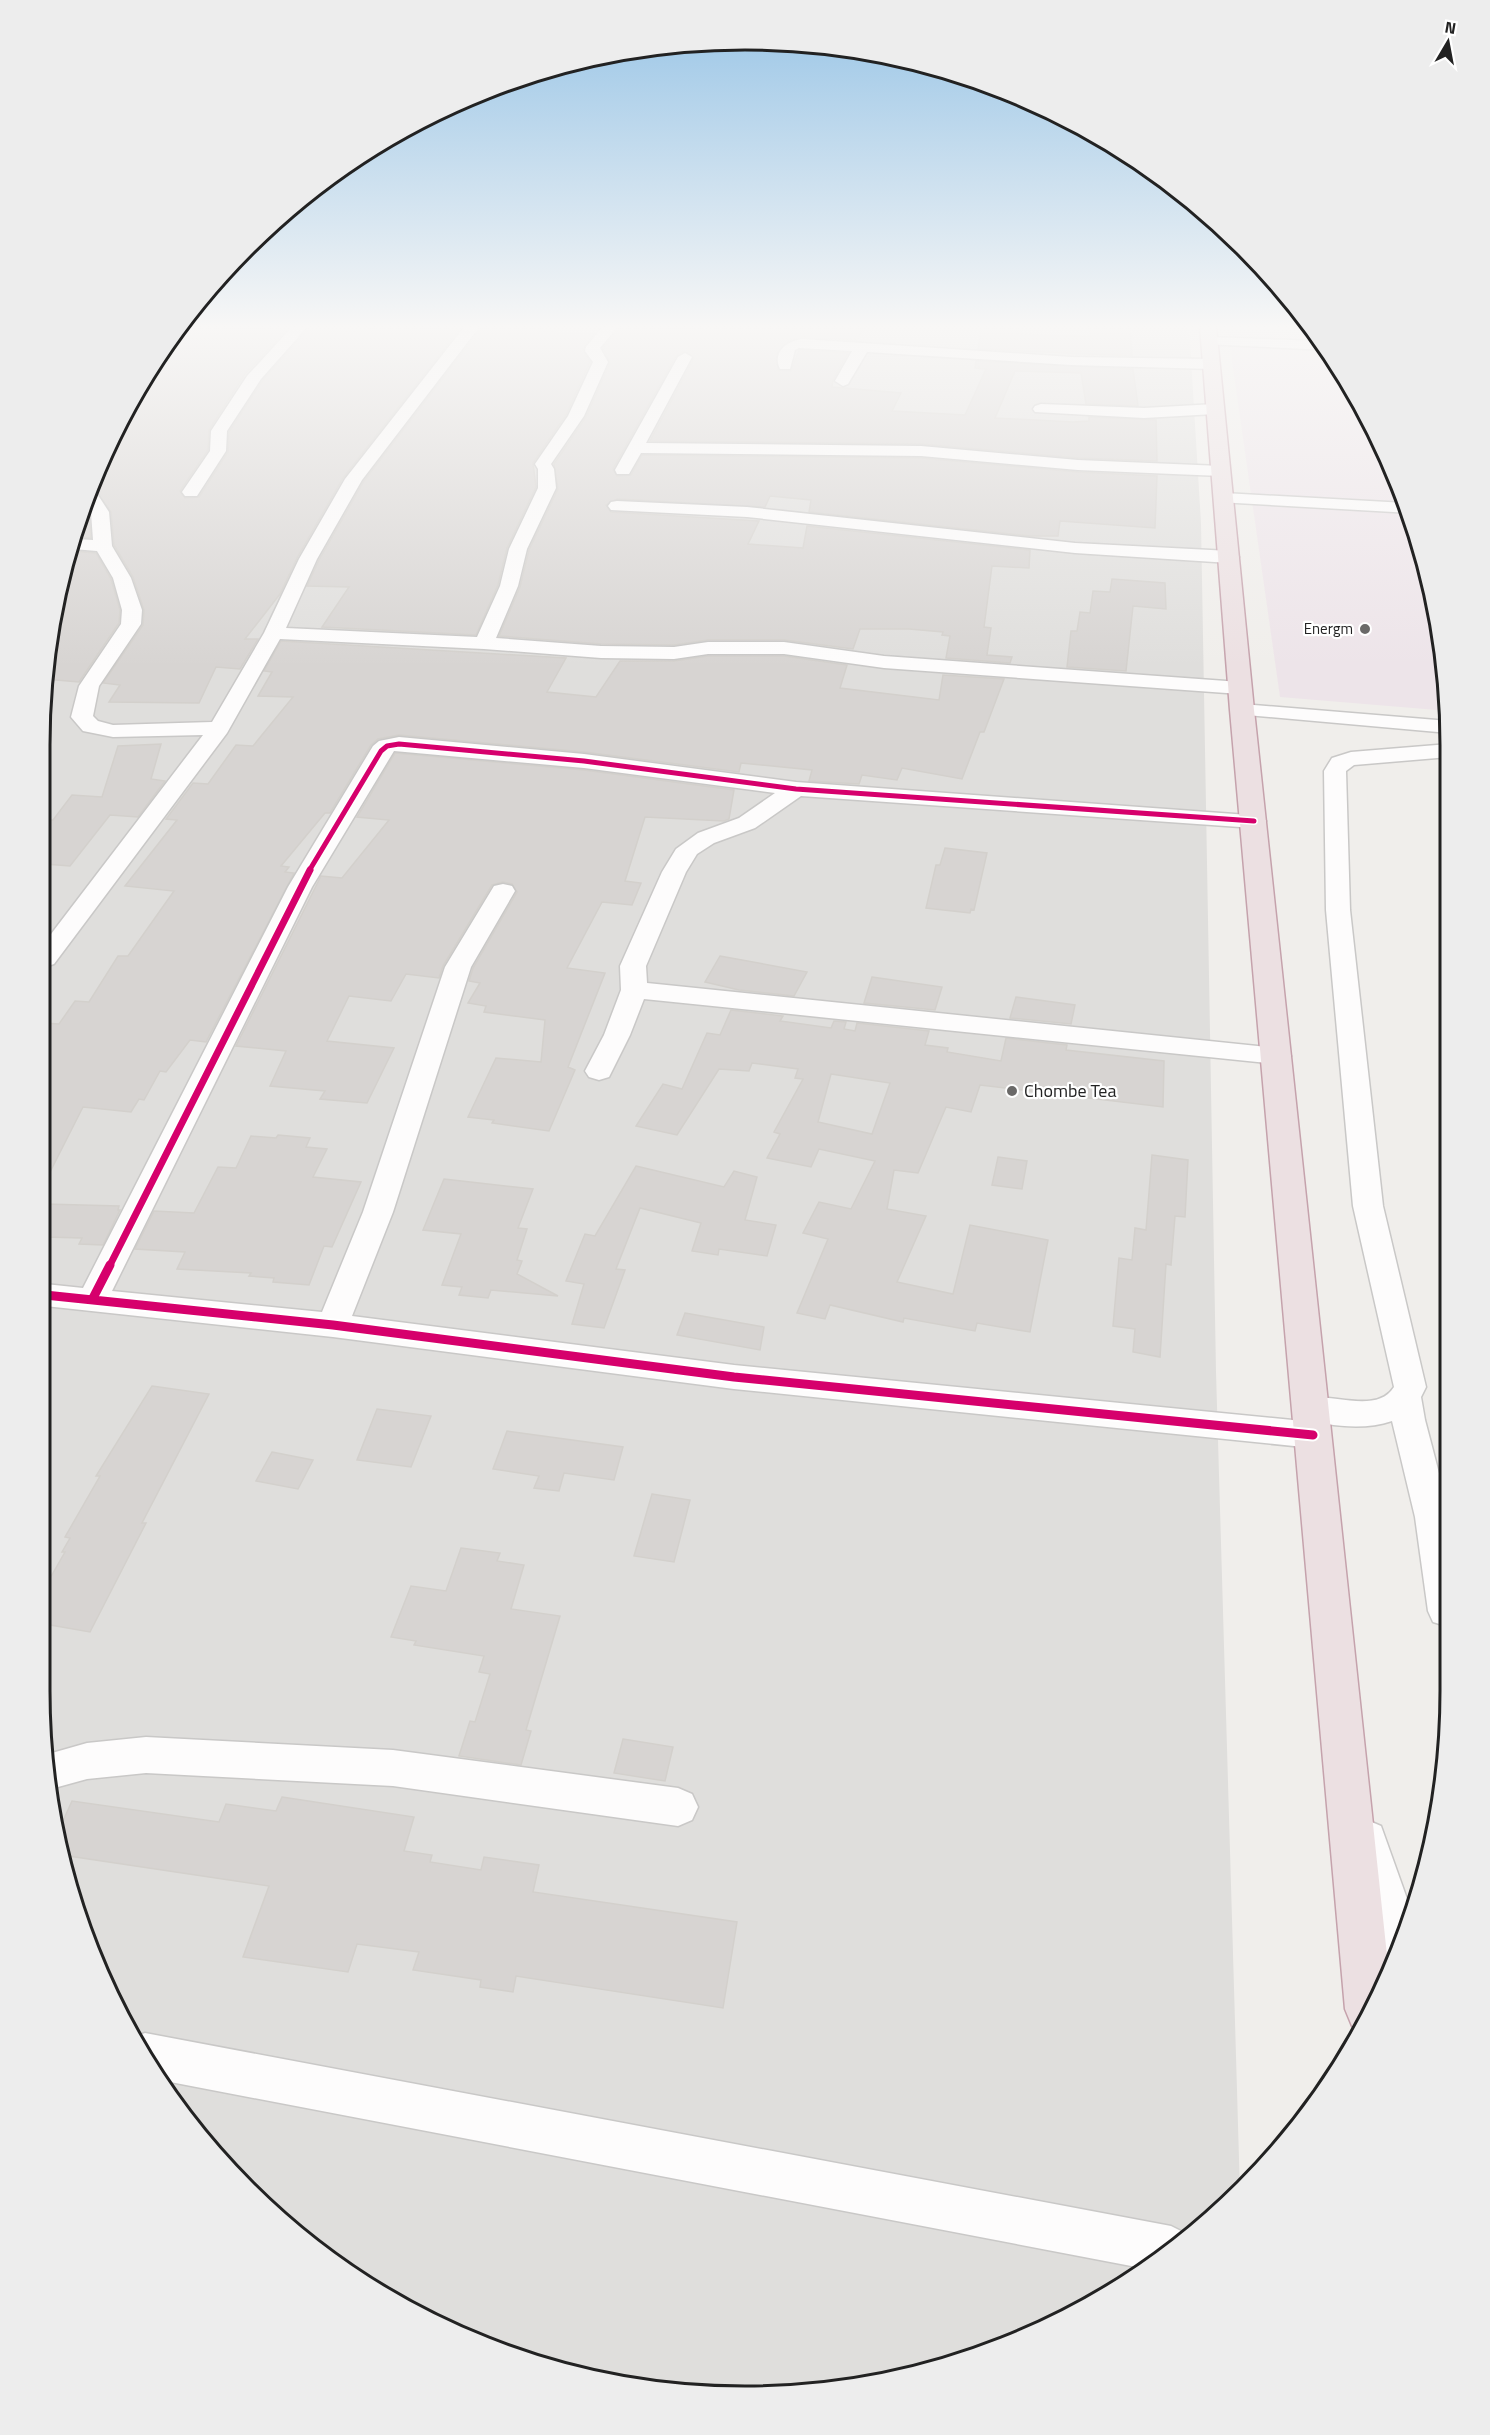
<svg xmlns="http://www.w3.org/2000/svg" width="1490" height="2435" viewBox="0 0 1490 2435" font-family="'Titillium Web',sans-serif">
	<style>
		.residential { fill: #dfdedc }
		.industrial { fill: #ede4e9 }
		.building { fill: #d7d4d2; stroke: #d3d0cc; stroke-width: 1.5; fill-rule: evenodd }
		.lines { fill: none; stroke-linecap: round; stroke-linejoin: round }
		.minor-casing { stroke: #c9c8c7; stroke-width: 3 }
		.highway-casing { stroke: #c5a2ac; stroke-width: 3 }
		.minor { fill: #fdfcfc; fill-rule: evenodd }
		.highway { fill: #ece0e2; fill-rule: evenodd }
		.cycleway-far2-casing { stroke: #fff; stroke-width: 8 }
		.cycleway-far1-casing { stroke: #fff; stroke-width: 10 }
		.cycleway-casing { stroke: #fff; stroke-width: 13 }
		.cycleway-far2 { stroke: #d6006c; stroke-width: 5 }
		.cycleway-far1 { stroke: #d6006c; stroke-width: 7 }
		.cycleway { stroke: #d6006c; stroke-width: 9 }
		.poi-dot { fill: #6a6968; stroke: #fff; stroke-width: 2 }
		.labels { text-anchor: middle; stroke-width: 4.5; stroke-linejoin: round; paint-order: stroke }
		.far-poi-label { font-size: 15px; fill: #222; stroke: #fff; text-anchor: end }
		.poi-label { font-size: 18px; fill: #222; stroke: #fff; text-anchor: start }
		.rim { fill: none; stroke: #222; stroke-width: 3 }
	</style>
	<rect width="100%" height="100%" fill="#f0eeeb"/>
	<!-- residential -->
	<path class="residential" d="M 178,326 L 1189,326 L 1201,523 L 1216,1372 L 1240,2193 L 1138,2277 L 972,2359 L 837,2390 L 745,2396 L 608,2382 L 518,2359 L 352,2277 L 246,2189 L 185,2120 L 112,2003 L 76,1917 L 45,1782 L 45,653 L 93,475 Z"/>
	<!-- industrial -->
	<path class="industrial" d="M 1227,326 L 1309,326 L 1357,392 L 1414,518 L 1449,698 L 1449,711 L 1280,697 Z"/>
	<!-- building -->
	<path class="building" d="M 191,326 L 287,330 L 245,374 L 209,430 L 208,450 L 180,491 L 185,498 L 199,497 L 228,452 L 229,432 L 263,380 L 307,330 L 368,332 L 372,326 L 425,326 L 424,328 L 459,330 L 343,478 L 297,558 L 280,594 L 245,639 L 258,639 L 240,669 L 216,667 L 199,703 L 109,702 L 120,685 L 103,683 L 143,625 L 144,610 L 133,577 L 114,545 L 111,512 L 93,487 L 96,481 L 92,481 L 97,473 L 94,473 L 173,336 Z
		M 486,326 L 541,326 L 538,331 L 594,334 L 583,350 L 590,362 L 566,415 L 533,463 L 536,487 L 507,548 L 498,585 L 476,635 L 322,627 L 349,587 L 307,586 L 319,560 L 364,481 L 479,331 Z
		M 628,326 L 713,330 L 713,326 L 864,326 L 857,340 L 802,337 L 790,340 L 777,352 L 778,370 L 791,371 L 799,350 L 848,353 L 833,380 L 832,387 L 901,393 L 892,411 L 965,415 L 986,369 L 975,368 L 976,361 L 1133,369 L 1138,406 L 1086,404 L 1081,373 L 1015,371 L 995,418 L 1073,422 L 1089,421 L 1089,417 L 1156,420 L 1157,461 L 1078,458 L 921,444 L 650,441 L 694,358 L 684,351 L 676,356 L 613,469 L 617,476 L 631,475 L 642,455 L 921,458 L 1078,472 L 1157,476 L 1155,528 L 1060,521 L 1058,536 L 1030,536 L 809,512 L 811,500 L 770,496 L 765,507 L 617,499 L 606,505 L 611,512 L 759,521 L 748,544 L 803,548 L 807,526 L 1030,550 L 1029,568 L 992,566 L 984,627 L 991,628 L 987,655 L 1012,657 L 1010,663 L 946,658 L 950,636 L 942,635 L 943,632 L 909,629 L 860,629 L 853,649 L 784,640 L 708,640 L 674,645 L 601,644 L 499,636 L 520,587 L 529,550 L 558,489 L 554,464 L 586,417 L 610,363 L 603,348 L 619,329 L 626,329 Z
		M 982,326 L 1023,326 L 1022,334 L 1091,337 L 1088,326 L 1130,326 L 1132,356 L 978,349 Z
		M 84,506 L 89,513 L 91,538 L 76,537 Z
		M 72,551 L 96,553 L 111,579 L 120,610 L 119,623 L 79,682 L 45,679 L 45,653 Z
		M 1112,579 L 1165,583 L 1166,609 L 1133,606 L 1126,671 L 1067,667 L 1071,631 L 1077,631 L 1080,612 L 1090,613 L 1093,591 L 1110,592 Z
		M 281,641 L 566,658 L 547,692 L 596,697 L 620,661 L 674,661 L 708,656 L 784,656 L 847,665 L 840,688 L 939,700 L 943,675 L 1004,679 L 984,732 L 980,732 L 962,779 L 902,768 L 897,780 L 862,775 L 859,784 L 809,781 L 812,770 L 741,763 L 739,772 L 584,752 L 399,735 L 378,739 L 371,745 L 330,813 L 325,813 L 281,866 L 289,867 L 285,872 L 294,873 L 206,1042 L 190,1040 L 166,1072 L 160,1071 L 144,1100 L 139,1099 L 131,1112 L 83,1107 L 45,1182 L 45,1023 L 59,1024 L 75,1001 L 89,1002 L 118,956 L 128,956 L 174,891 L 125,886 L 177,820 L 166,819 L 193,783 L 208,784 L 236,745 L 253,746 L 293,697 L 258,696 L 272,672 L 264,671 Z
		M 161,744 L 151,779 L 165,781 L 138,817 L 110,815 L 70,866 L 45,864 L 45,820 L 53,820 L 72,795 L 102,797 L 118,746 Z
		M 395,753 L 584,770 L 734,790 L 729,819 L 724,821 L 645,817 L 625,881 L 641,883 L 632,905 L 602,902 L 567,968 L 605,973 L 568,1067 L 575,1070 L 549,1131 L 492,1123 L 494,1120 L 468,1117 L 496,1058 L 541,1062 L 545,1020 L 484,1012 L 486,1006 L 468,1003 L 480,983 L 469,981 L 473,968 L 517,892 L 512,884 L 503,882 L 492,885 L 443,966 L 439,978 L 406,974 L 391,1001 L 349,996 L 327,1041 L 394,1048 L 367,1103 L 320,1099 L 325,1091 L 270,1086 L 286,1051 L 236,1046 L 321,876 L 342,878 L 389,820 L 357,817 Z
		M 945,848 L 987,853 L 974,910 L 971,909 L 970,913 L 926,908 L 936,865 L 940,865 Z
		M 720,956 L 807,972 L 794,996 L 739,990 L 705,982 Z
		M 872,977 L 942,987 L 935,1010 L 864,1003 Z
		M 1016,997 L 1075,1005 L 1071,1024 L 1010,1018 Z
		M 731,1010 L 783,1016 L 780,1021 L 831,1028 L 834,1021 L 846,1022 L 844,1029 L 855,1031 L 857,1023 L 929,1031 L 925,1045 L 948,1048 L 947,1052 L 1001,1061 L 1006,1038 L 1067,1045 L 1066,1050 L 1164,1061 L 1163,1107 L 980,1085 L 971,1112 L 946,1107 L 918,1173 L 894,1170 L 887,1209 L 926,1216 L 897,1282 L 953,1294 L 970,1225 L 1048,1240 L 1030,1332 L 977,1323 L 975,1331 L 904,1318 L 903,1322 L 830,1305 L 825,1319 L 797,1313 L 828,1239 L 803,1233 L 819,1202 L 851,1209 L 875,1161 L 819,1149 L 811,1167 L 767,1158 L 780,1134 L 774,1132 L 803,1079 L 795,1078 L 798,1069 L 752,1063 L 749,1071 L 719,1069 L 677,1135 L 636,1126 L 663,1084 L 682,1089 L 707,1033 L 720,1035 ZM 831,1074 L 890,1083 L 872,1134 L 818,1122 Z
		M 278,1135 L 310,1138 L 306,1147 L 327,1149 L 313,1177 L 361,1182 L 332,1247 L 324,1246 L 309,1285 L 273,1282 L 274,1278 L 249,1276 L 251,1273 L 177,1269 L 185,1252 L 135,1249 L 154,1211 L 194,1213 L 218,1167 L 236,1168 L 251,1136 L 276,1138 Z
		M 1152,1155 L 1188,1160 L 1185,1217 L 1175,1216 L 1171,1265 L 1166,1264 L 1160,1357 L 1133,1352 L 1135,1329 L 1113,1326 L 1119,1258 L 1132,1260 L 1135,1228 L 1146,1230 Z
		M 998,1157 L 1027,1161 L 1022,1189 L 992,1185 Z
		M 636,1166 L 724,1187 L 734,1171 L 757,1177 L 745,1220 L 776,1225 L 767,1256 L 719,1249 L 718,1255 L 692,1251 L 701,1223 L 640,1208 L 616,1269 L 625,1270 L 604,1328 L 572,1324 L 584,1284 L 566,1281 L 585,1234 L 595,1236 Z
		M 444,1179 L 533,1189 L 518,1228 L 527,1229 L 517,1260 L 522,1261 L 517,1274 L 558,1296 L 491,1290 L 488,1298 L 459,1295 L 462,1287 L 442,1285 L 461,1234 L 423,1230 Z
		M 45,1204 L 119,1206 L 118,1210 L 120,1210 L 103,1245 L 79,1244 L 82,1238 L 45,1237 Z
		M 685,1313 L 764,1327 L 760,1350 L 677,1335 Z
		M 152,1386 L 209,1394 L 142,1523 L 146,1523 L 90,1632 L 45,1624 L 45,1587 L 65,1552 L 62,1552 L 70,1538 L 65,1537 L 100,1476 L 96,1476 Z
		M 377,1409 L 431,1416 L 411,1467 L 357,1460 Z
		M 507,1431 L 623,1447 L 614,1480 L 564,1473 L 559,1491 L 534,1488 L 539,1476 L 493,1469 Z
		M 272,1452 L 313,1460 L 298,1489 L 256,1481 Z
		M 652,1494 L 690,1500 L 674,1562 L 634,1556 Z
		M 461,1548 L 500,1553 L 497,1561 L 524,1565 L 511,1609 L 560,1616 L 526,1730 L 531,1731 L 521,1765 L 459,1756 L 470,1721 L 475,1722 L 490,1674 L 479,1672 L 484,1656 L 414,1645 L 416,1641 L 391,1637 L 411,1586 L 446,1591 Z
		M 623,1739 L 673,1747 L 665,1781 L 614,1773 Z
		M 282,1797 L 414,1817 L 404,1851 L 432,1855 L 430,1862 L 481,1870 L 484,1857 L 539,1865 L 533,1892 L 737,1922 L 723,2008 L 516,1976 L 513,1992 L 480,1987 L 481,1980 L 413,1970 L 419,1952 L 357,1944 L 348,1972 L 243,1957 L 269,1886 L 62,1855 L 57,1834 L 72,1801 L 219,1822 L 226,1804 L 276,1811 Z"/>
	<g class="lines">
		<defs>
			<path id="minor" d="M 293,326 L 308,326 L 261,379 L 227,431 L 226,451 L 197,496 L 185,496 L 182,492 L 210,451 L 211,431 L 247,376 Z
				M 465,326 L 480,326 L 362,480 L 317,559 L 286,628 L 477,637 L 500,586 L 509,549 L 538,488 L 538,469 L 535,464 L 568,416 L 593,362 L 585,351 L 586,347 L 603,326 L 618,326 L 600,348 L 608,362 L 584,416 L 551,464 L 554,469 L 556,488 L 527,549 L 518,586 L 496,638 L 601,646 L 674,647 L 708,642 L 784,642 L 884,656 L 1240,682 L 1247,684 L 1250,688 L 1247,692 L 1240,694 L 884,668 L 784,654 L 708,654 L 674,659 L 601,658 L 484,649 L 280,639 L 227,733 L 54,964 L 45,967 L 45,942 L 203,735 L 113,737 L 83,731 L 71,717 L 79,686 L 121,624 L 122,610 L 113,578 L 97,551 L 73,549 L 76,539 L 93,540 L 91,512 L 85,503 L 89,488 L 94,489 L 109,512 L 112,546 L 131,578 L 142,610 L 141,624 L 99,686 L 93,716 L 98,721 L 113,725 L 212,722 L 264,633 L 299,559 L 345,479 Z
				M 1209,337 L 1320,341 L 1326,350 L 1204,344 L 1202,341 L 1204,338 Z
				M 802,339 L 1071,357 L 1211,359 L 1219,364 L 1211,369 L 1071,365 L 867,352 L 848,384 L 843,386 L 835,381 L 852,351 L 799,348 L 795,350 L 790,369 L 780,369 C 772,352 787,341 802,339 Z
				M 685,353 L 692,357 L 646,443 L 921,446 L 1078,460 L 1221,466 L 1229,471 L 1221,476 L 1078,470 L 921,456 L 641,453 L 629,474 L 617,474 L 615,470 L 678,357 Z
				M 1041,404 L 1144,408 L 1215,404 L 1223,409 L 1215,414 L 1144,418 L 1035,412 L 1033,409 L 1035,406 Z
				M 1224,493 L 1406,503 L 1411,513 L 1218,502 L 1215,498 L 1218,494 Z
				M 617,501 L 747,507 L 1075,543 L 1230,551 L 1239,557 L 1230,563 L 1075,553 L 747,517 L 611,510 L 608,506 L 611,502 Z
				M 1242,704 L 1449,721 L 1449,733 L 1235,714 L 1231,710 L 1235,706 Z
				M 399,737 L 584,754 L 796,782 L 1262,816 L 1266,821 L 1262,826 L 1254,828 L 801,796 L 755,828 L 714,843 L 697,854 L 686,872 L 646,966 L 647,983 L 1277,1048 L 1287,1050 L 1291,1056 L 1287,1062 L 1277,1064 L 644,999 L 630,1035 L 609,1077 L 599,1080 L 589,1077 L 585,1071 L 604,1035 L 621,990 L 620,966 L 662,872 L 676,849 L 698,833 L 739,818 L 775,793 L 584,768 L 394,751 L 312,887 L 112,1291 L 322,1312 L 363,1212 L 445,967 L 494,886 L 503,884 L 512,886 L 515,891 L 471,967 L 393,1212 L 352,1316 L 734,1365 L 1313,1422 L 1325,1426 L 1330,1435 L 1325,1444 L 1313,1448 L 734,1389 L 333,1337 L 45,1306 L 45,1284 L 83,1288 L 288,887 L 373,746 L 379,741 Z
				M 1449,744 L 1449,757 L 1354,765 L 1346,771 L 1350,910 L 1383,1206 L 1426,1387 L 1421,1397 L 1425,1420 L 1446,1500 L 1446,1626 L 1433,1622 L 1428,1611 L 1415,1517 L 1392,1421 C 1363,1431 1327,1426 1298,1417 L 1293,1408 L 1298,1399 C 1326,1390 1376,1416 1394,1387 L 1353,1206 L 1326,910 L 1324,771 L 1332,758 L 1351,752 Z
				M 146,1737 L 393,1750 L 678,1788 L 692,1794 L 698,1807 L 692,1820 L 678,1826 L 393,1786 L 146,1773 L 87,1779 L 47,1790 L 45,1755 L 87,1743 Z
				M 1367,1820 L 1381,1826 L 1411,1910 L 1395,1964 L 1386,1961 L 1380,1946 L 1347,1839 L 1353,1826 Z
				M 145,2033 L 1171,2226 L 1189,2235 L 1147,2269 L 160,2080 L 134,2037 Z"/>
			<path id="highway" d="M 1200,326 L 1216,326 L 1254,710 L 1389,1974 L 1358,2028 L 1352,2026 L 1345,2009 L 1230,710 Z"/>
		</defs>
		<!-- minor casing -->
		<use href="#minor" class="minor-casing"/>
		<!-- highway casing -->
		<use href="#highway" class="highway-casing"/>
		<!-- minor -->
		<use href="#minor" class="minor"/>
		<!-- highway -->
		<use href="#highway" class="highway"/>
		<defs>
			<path id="cycleway-far2" d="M 309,871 L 381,751 L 387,746 L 399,744 L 584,761 L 796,789 L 1254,821"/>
			<path id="cycleway-far1" d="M 109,1267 L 310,870"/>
			<path id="cycleway" d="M 45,1295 L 333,1325 L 734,1377 L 1313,1435
				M 92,1300 L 110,1265"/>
		</defs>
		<!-- cycleway-far2 casing -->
		<use href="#cycleway-far2" class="cycleway-far2-casing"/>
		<!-- cycleway-far1 casing -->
		<use href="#cycleway-far1" class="cycleway-far1-casing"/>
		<!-- cycleway casing -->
		<use href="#cycleway" class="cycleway-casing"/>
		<!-- cycleway-far2 -->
		<use href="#cycleway-far2" class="cycleway-far2"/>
		<!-- cycleway-far1 -->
		<use href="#cycleway-far1" class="cycleway-far1"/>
		<!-- cycleway -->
		<use href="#cycleway" class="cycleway"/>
	</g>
	<!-- sky -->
	<linearGradient id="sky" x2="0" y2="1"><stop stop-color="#97c4e6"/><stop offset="0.49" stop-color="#f8f7f6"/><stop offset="1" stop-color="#f8f7f6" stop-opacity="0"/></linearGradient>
	<rect width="1490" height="667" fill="url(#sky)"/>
	<!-- markers -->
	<g class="poi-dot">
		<circle cx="1365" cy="629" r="6"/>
		<circle cx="1012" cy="1091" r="6"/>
	</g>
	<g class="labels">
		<!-- far-poi labels -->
		<g class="far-poi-label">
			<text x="1353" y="634">Energm</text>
		</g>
		<!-- poi labels -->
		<g class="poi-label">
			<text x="1024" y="1097">Chombe Tea</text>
		</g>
	</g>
	<!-- crop -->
	<path d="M0 0H1490V2435H0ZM745 50H745A695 695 0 0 1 1440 745V1691A695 695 0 0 1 745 2386H745A695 695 0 0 1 50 1691V745A695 695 0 0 1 745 50Z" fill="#ededed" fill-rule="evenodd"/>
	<path class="rim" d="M745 50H745A695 695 0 0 1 1440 745V1691A695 695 0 0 1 745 2386H745A695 695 0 0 1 50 1691V745A695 695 0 0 1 745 50Z"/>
	<!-- north arrow -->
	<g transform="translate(1448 42) rotate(10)" stroke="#ffffff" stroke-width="4.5" paint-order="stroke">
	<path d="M0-4.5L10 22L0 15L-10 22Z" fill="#222222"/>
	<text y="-9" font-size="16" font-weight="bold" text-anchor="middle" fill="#222222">N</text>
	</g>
</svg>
